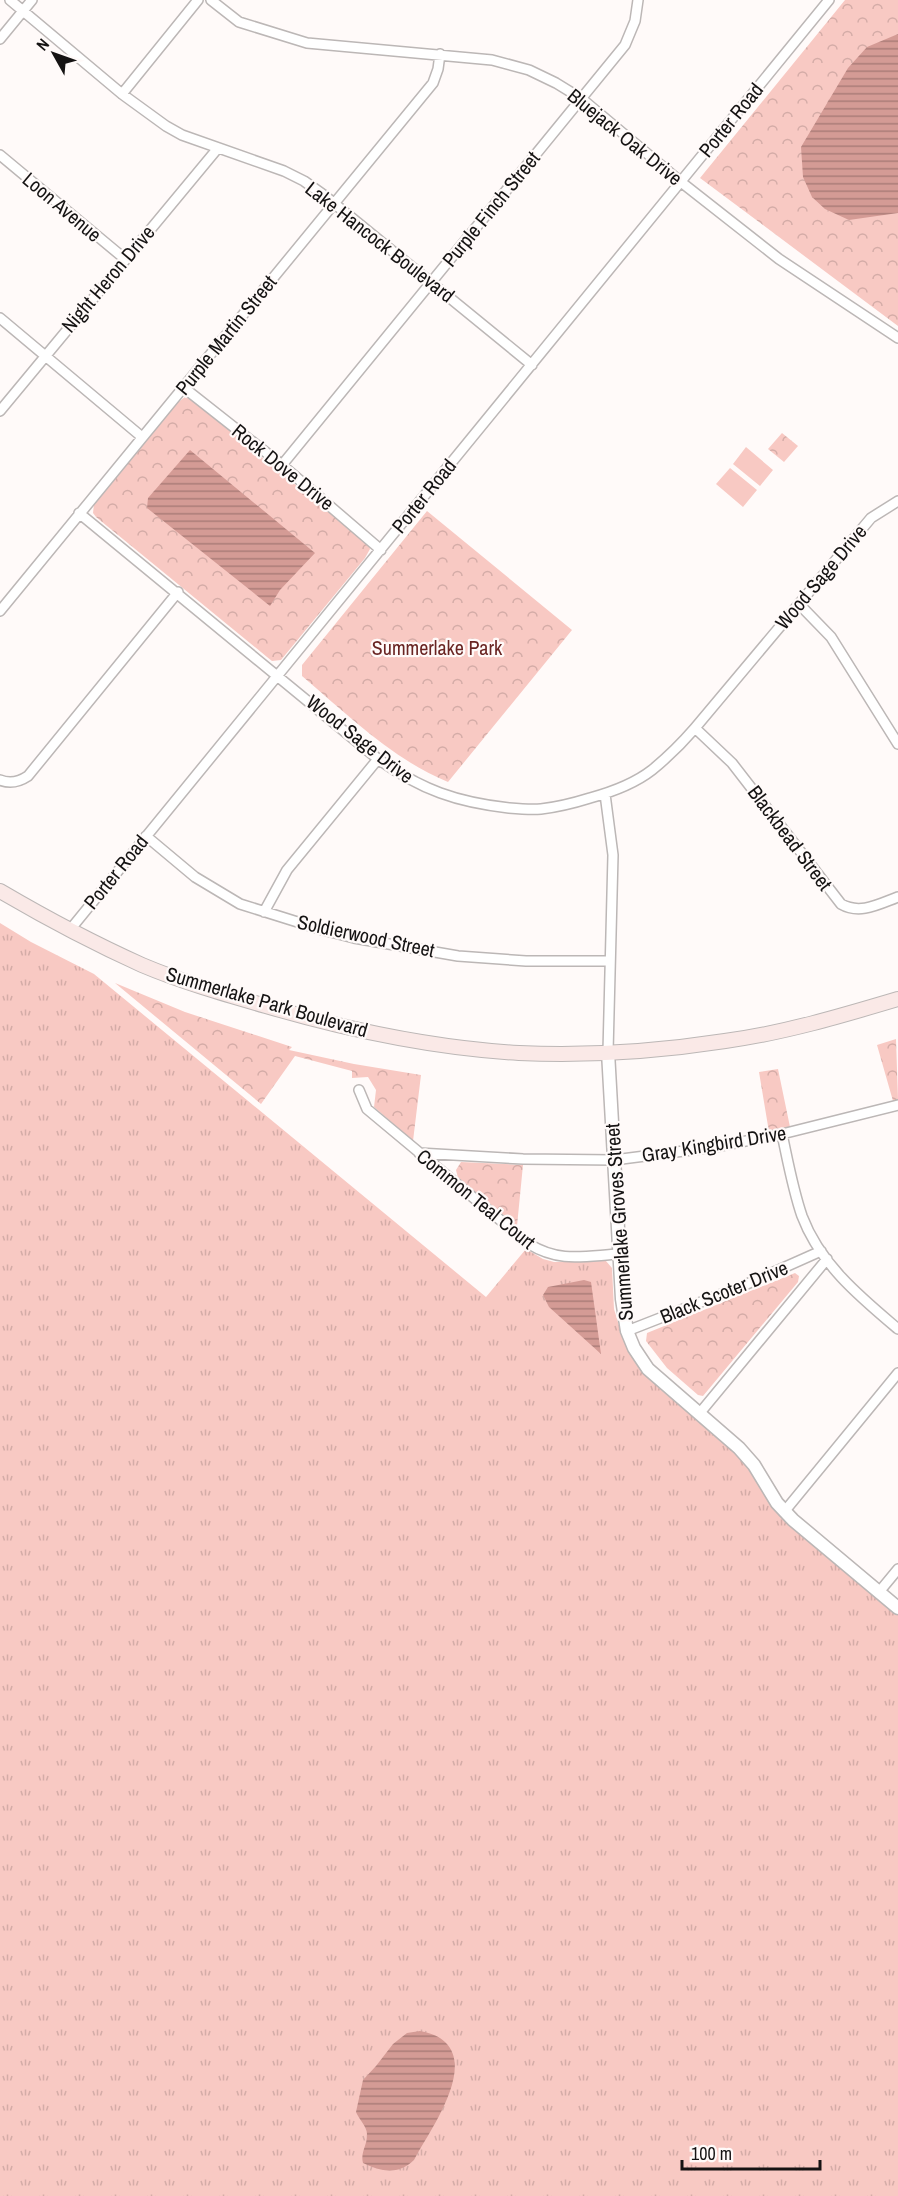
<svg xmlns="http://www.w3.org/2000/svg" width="898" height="2196" viewBox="0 0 898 2196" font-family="'Archivo Narrow',sans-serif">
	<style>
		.grass { fill: url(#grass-tufts) }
		.park { fill: url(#park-crowns) }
		.pitch { fill: #f8c9c3 }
		.water { fill: url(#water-rules) }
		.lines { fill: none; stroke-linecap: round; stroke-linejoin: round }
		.minor-casing { stroke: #bcb7b6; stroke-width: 12 }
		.tertiary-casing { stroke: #bcb7b6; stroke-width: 15 }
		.secondary-casing { stroke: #bcb7b6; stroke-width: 16 }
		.minor { stroke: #fff; stroke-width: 9 }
		.tertiary { stroke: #fff; stroke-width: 12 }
		.secondary { stroke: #fae9e7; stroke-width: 14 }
		.labels { text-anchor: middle; stroke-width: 4.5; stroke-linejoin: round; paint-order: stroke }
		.street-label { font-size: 20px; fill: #151313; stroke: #fffaf9 }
		.park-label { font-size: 20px; fill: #692422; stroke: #fffaf9 }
	</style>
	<defs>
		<pattern id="grass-tufts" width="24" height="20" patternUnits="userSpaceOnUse" patternTransform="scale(1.5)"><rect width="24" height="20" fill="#f8c9c3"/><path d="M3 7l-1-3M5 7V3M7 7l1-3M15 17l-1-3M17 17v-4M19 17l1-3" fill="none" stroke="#d4aca7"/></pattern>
		<pattern id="park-crowns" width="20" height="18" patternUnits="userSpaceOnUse" patternTransform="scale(1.5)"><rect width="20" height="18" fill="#f8c9c3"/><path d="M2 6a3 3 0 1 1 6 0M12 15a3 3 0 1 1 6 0" fill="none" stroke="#d4aca7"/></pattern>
		<pattern id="water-rules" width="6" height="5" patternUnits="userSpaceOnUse" patternTransform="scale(1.5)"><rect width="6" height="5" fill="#d49b95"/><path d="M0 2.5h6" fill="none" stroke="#ab7d78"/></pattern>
	</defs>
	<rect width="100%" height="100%" fill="#fffaf9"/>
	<!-- grass -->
	<path class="grass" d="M 0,923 L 31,942 L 94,974 L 486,1297 L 526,1249 L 543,1259 L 554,1262 L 606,1261 L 612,1268 L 614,1309 L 621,1332 L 631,1353 L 645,1374 L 661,1390 L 732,1448 L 746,1463 L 787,1523 L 898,1615 L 898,2196 L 0,2196 Z"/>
	<!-- park -->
	<path class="park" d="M 845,0 L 898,0 L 898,326 L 700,178 Z
		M 185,397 L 192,400 L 369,545 L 370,549 L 365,558 L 281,660 L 272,661 L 267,657 L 96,517 L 93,513 L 94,504 L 177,403 Z
		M 782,433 L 798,446 L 784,462 L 768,449 Z
		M 427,511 L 572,630 L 448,782 C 392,759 348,715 302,676 L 302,665 Z
		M 115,983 L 185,1012 L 292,1047 L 289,1050 L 354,1064 L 421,1075 L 413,1141 L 374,1107 L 376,1090 L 368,1077 L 352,1078 L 352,1071 L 295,1056 L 261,1104 Z
		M 896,1039 L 898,1100 L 893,1101 L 877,1045 Z
		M 778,1069 L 790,1127 L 769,1132 L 759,1072 Z
		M 461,1162 L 523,1165 L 517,1226 L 458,1178 L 456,1170 Z
		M 795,1273 L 799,1276 L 798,1282 L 703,1396 L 698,1395 L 667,1368 L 646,1341 L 647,1333 Z"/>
	<!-- pitch -->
	<path class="pitch" d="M 746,447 L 773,470 L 760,486 L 733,464 Z
		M 730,468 L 757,490 L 743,507 L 716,484 Z"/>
	<!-- water -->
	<path class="water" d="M 898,34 L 898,213 L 849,220 L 825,209 L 812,197 L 803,177 L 801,147 L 848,68 L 867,47 Z
		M 190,450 L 315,553 L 280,590 L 270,606 L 147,508 L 148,498 Z
		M 584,1280 L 591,1282 L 601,1354 L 549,1307 L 543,1295 L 548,1287 Z
		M 420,2031 C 429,2033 438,2035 445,2042 C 475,2070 428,2133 414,2160 C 399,2175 381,2172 363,2163 C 360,2152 368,2144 367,2134 C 367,2127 359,2119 356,2112 L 363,2080 L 376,2066 L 393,2044 L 407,2033 Z"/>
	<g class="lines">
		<defs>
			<path id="minor" d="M 10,0 L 122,94 L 166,126 L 182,135 L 284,171 L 304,181 L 325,196 L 532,365
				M 211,0 L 239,22 L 307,43 L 492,60 L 529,70 L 556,83 L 582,99 L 681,182 L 779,259 L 898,338
				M 0,39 L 32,0
				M 122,94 L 198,0
				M 0,155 L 125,259
				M 0,318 L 142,437
				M 183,387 L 282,465 L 381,550
				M 0,411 L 218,148
				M 282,465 L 625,45 L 635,21 L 638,0
				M 79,513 L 378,759 C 422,790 456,802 509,808 C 520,809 531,810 541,809 C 558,807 574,803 590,798 C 612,792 634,784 652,770 C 668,757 682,743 695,728 L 871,518 L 898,501
				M 799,604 L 831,637 L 898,744
				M 0,611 L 433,83 L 438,69 L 440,54
				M 695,728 L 732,763 L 841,904 C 860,915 879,904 898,897
				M 0,780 C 10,784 19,782 28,776 L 178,592
				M 605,794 L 613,855 L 608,1052
				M 146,836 L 195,877 L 240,904 L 323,930 L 354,938 L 458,956 L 526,961 L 610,961
				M 264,912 L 287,870 L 378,759
				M 69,931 L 829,0
				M 359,1090 L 367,1109 L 529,1244 C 560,1263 584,1256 619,1254
				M 782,1134 C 788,1162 793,1190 802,1216 C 820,1264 860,1297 898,1329
				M 419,1153 L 523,1159 L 614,1160 L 715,1147 L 782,1134 L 898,1105
				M 627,1331 L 747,1284 L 821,1251
				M 699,1414 L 827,1259
				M 784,1512 L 898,1373
				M 879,1592 L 898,1569"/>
			<path id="tertiary" d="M 608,1052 L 622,1299 L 627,1331 L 634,1348 L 648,1369 L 739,1448 L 754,1465 L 777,1503 L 793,1520 L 898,1608"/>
			<path id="secondary" d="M 0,891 C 46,918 93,943 142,965 C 182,982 224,994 266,1006 C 348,1030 433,1048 519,1053 C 585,1056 660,1051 725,1041 C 784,1033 841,1016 898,999"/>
		</defs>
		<!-- minor casing -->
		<use href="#minor" class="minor-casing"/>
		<!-- tertiary casing -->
		<use href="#tertiary" class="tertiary-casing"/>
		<!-- secondary casing -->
		<use href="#secondary" class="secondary-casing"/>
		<!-- minor -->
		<use href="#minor" class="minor"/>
		<!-- tertiary -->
		<use href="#tertiary" class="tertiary"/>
		<!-- secondary -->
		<use href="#secondary" class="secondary"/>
	</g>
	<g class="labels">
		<!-- street labels -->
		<g class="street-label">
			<text transform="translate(731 120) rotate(-51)" y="7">Porter Road</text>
			<text transform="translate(625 137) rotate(39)" y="7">Bluejack Oak Drive</text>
			<text transform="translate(62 207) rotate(40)" y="7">Loon Avenue</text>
			<text transform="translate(491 209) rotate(-51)" y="7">Purple Finch Street</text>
			<text transform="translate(380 242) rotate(38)" y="7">Lake Hancock Boulevard</text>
			<text transform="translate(108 279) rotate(-50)" y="7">Night Heron Drive</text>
			<text transform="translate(226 335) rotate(-51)" y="7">Purple Martin Street</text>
			<text transform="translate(283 467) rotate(39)" y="7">Rock Dove Drive</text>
			<text transform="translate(424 496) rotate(-51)" y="7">Porter Road</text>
			<text transform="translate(821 577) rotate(-50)" y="7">Wood Sage Drive</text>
			<text transform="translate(360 739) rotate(38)" y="7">Wood Sage Drive</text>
			<text transform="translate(790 838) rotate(53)" y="7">Blackbead Street</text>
			<text transform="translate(116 872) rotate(-51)" y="7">Porter Road</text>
			<text transform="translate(366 936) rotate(12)" y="7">Soldierwood Street</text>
			<text transform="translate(267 1002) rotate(16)" y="7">Summerlake Park Boulevard</text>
			<text transform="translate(714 1144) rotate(-9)" y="7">Gray Kingbird Drive</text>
			<text transform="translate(476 1199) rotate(39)" y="7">Common Teal Court</text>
			<text transform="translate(619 1222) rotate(-94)" y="7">Summerlake Groves Street</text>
			<text transform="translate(724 1292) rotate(-22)" y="7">Black Scoter Drive</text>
		</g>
		<!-- park labels -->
		<g class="park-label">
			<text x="437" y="655">Summerlake Park</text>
		</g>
	</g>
	<!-- north arrow -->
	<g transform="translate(54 54) rotate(310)" stroke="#fffaf9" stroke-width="4.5" paint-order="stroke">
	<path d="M0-4.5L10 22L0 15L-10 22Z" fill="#151313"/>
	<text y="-9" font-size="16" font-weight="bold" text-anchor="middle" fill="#151313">N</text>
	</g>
	<!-- scale -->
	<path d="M682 2160v9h138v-9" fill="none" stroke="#151313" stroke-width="3"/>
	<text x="691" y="2160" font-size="18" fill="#151313" stroke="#fffaf9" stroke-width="4.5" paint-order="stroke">100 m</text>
</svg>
